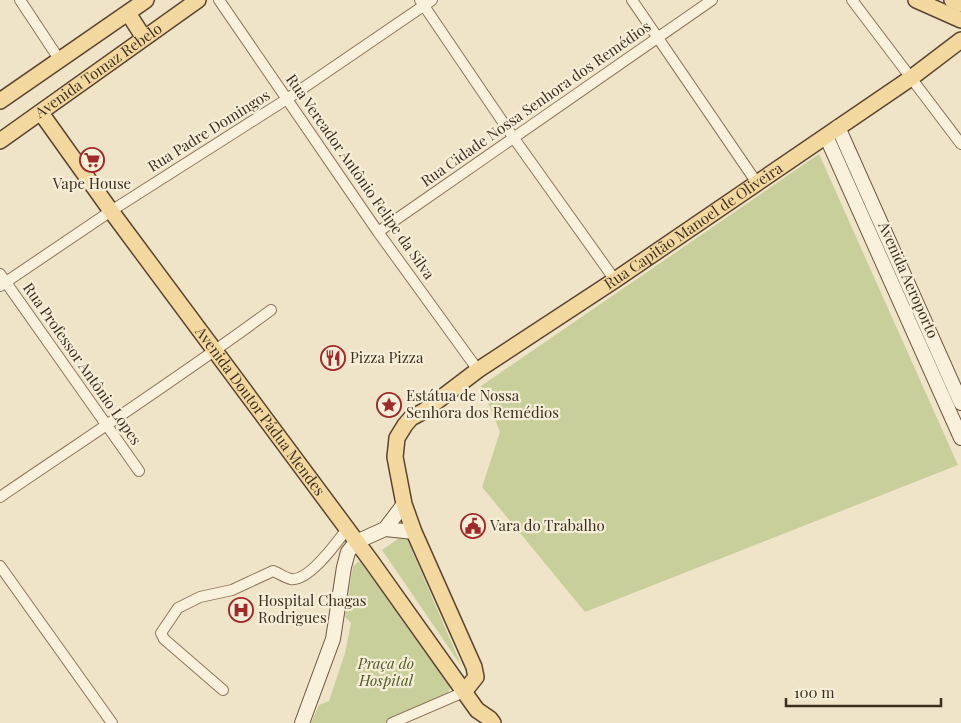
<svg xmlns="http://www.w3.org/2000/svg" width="961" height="723" viewBox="0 0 961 723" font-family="'Playfair Display',serif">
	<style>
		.green { fill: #c9cf9b }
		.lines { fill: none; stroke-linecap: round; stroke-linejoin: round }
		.street-casing { stroke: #8d765c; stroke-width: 12 }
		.secondary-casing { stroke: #6f573f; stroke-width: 16 }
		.primary-casing { stroke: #5b4430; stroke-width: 18 }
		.street { stroke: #faf1dc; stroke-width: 10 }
		.secondary { stroke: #faf1dc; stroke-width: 14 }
		.primary { stroke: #f3d9a0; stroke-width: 15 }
		.labels { text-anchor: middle; stroke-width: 4.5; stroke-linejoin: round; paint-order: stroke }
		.street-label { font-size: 15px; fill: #3d2e20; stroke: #f7eed8 }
		.poi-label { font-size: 15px; fill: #3d2e20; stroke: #f7eed8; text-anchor: start }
		.park-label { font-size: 15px; font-style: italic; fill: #4d5a26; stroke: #f7eed8 }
	</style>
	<rect width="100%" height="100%" fill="#f0e4c8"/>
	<!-- green -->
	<path class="green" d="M 819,154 L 958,465 L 585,612 L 482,487 L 500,432 L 481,386 Z
		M 405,534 L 462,667 L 382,550 Z
		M 360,561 L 365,561 L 448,682 L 450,689 L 445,697 L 385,723 L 311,723 L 319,705 L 329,701 L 345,653 L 351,623 L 345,617 L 353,566 Z"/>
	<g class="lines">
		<defs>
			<path id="street" d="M 20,0 L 59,59
				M 219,0 L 378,232 L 478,370
				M 420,0 L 513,137 L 615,280
				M 632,0 L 757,183
				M 852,0 L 961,144
				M 378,232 L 712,0
				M 0,274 L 139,471
				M 0,286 L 111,211 L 287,99 L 432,0
				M 0,497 C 91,435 183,375 271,310
				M 0,566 L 112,723
				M 223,690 L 164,639 L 161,633 L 178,608 L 200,597 L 232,590 L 273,571 C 279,573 285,578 291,579 C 309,582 337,542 347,529
				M 392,723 L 464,692"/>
			<path id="secondary" d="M 838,127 L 961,403
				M 826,136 L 961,438
				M 385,529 L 414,532
				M 302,723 L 333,639 L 344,567 L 348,552 L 356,542 L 385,529 L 404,504"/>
			<g id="primary">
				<path d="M 916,0 L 961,20"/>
				<path d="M 952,0 L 961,4"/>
				<path d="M 128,13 L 144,38"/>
				<path d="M 0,101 L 146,0"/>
				<path id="s1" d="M 41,113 L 111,211 L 371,561 L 477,710 L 490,719 L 493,723"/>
				<path id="s2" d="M 0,141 L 198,0"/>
				<path id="s3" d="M 464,692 L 476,677 L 474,667 L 414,532 L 404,504 L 395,457 L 397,438 L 405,425 L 411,418 L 424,411 L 478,370 L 615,280 L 911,78 L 961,40"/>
			</g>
		</defs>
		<!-- street casing -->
		<use href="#street" class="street-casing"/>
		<!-- secondary casing -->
		<use href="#secondary" class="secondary-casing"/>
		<!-- primary casing -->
		<use href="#primary" class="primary-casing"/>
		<!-- street -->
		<use href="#street" class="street"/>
		<!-- secondary -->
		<use href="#secondary" class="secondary"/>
		<!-- primary -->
		<use href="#primary" class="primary"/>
	</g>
	<!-- icons -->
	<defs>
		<symbol id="supermarket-ring" viewBox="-11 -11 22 22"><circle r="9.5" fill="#f7eed8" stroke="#9e2a2b" stroke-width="1.5"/><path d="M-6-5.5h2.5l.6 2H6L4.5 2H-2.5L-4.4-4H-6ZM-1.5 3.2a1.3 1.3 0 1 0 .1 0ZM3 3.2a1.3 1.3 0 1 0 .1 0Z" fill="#9e2a2b"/></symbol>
		<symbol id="restaurant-ring" viewBox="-11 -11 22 22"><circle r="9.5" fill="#f7eed8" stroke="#9e2a2b" stroke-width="1.5"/><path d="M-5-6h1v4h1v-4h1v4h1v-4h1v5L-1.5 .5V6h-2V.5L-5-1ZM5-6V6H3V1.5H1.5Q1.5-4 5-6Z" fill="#9e2a2b"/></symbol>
		<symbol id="sight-ring" viewBox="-11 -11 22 22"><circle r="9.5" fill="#f7eed8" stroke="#9e2a2b" stroke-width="1.5"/><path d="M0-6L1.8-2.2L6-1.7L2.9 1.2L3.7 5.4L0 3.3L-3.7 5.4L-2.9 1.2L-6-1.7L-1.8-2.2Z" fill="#9e2a2b"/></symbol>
		<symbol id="civic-ring" viewBox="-11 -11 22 22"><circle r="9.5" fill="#f7eed8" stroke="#9e2a2b" stroke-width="1.5"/><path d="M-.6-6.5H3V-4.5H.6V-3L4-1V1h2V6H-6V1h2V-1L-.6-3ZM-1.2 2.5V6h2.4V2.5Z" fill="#9e2a2b"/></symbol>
		<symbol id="hospital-ring" viewBox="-11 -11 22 22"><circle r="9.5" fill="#f7eed8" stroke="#9e2a2b" stroke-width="1.5"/><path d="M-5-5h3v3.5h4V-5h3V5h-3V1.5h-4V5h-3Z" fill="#9e2a2b"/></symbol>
	</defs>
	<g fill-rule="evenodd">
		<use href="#supermarket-ring" x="78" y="146" width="28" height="28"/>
		<use href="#restaurant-ring" x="319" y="344" width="28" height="28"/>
		<use href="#sight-ring" x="375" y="391" width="28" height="28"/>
		<use href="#civic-ring" x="459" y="512" width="28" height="28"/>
		<use href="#hospital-ring" x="227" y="596" width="28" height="28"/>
	</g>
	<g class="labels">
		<!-- street labels -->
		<g class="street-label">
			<text dy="5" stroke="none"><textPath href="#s2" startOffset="121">Avenida Tomaz Rebelo</textPath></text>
			<text transform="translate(536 104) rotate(-35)" y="5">Rua Cidade Nossa Senhora dos Remédios</text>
			<text transform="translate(209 131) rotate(-32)" y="5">Rua Padre Domingos</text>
			<text transform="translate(360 177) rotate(55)" y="5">Rua Vereador Antônio Felipe da Silva</text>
			<text dy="5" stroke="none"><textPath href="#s3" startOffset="640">Rua Capitão Manoel de Oliveira</textPath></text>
			<text transform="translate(908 280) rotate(66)" y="5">Avenida Aeroporto</text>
			<text transform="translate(82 364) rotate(55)" y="5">Rua Professor Antônio Lopes</text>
			<text dy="5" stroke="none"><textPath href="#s1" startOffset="370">Avenida Doutor Pádua Mendes</textPath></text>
		</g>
		<!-- poi labels -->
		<g class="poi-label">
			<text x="92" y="189" text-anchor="middle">Vape House</text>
			<text x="350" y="363">Pizza Pizza</text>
			<text x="406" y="401">Estátua de Nossa<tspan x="406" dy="17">Senhora dos Remédios</tspan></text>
			<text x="490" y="531">Vara do Trabalho</text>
			<text x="258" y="606">Hospital Chagas<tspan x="258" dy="17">Rodrigues</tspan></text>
		</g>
		<!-- park labels -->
		<g class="park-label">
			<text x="386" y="669">Praça do<tspan x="386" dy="17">Hospital</tspan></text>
		</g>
	</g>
	<!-- scale -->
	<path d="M786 698v8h155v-8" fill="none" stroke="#3d2e20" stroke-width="2.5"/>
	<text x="794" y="698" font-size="15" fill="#3d2e20" stroke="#f7eed8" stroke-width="4" paint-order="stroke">100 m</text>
</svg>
